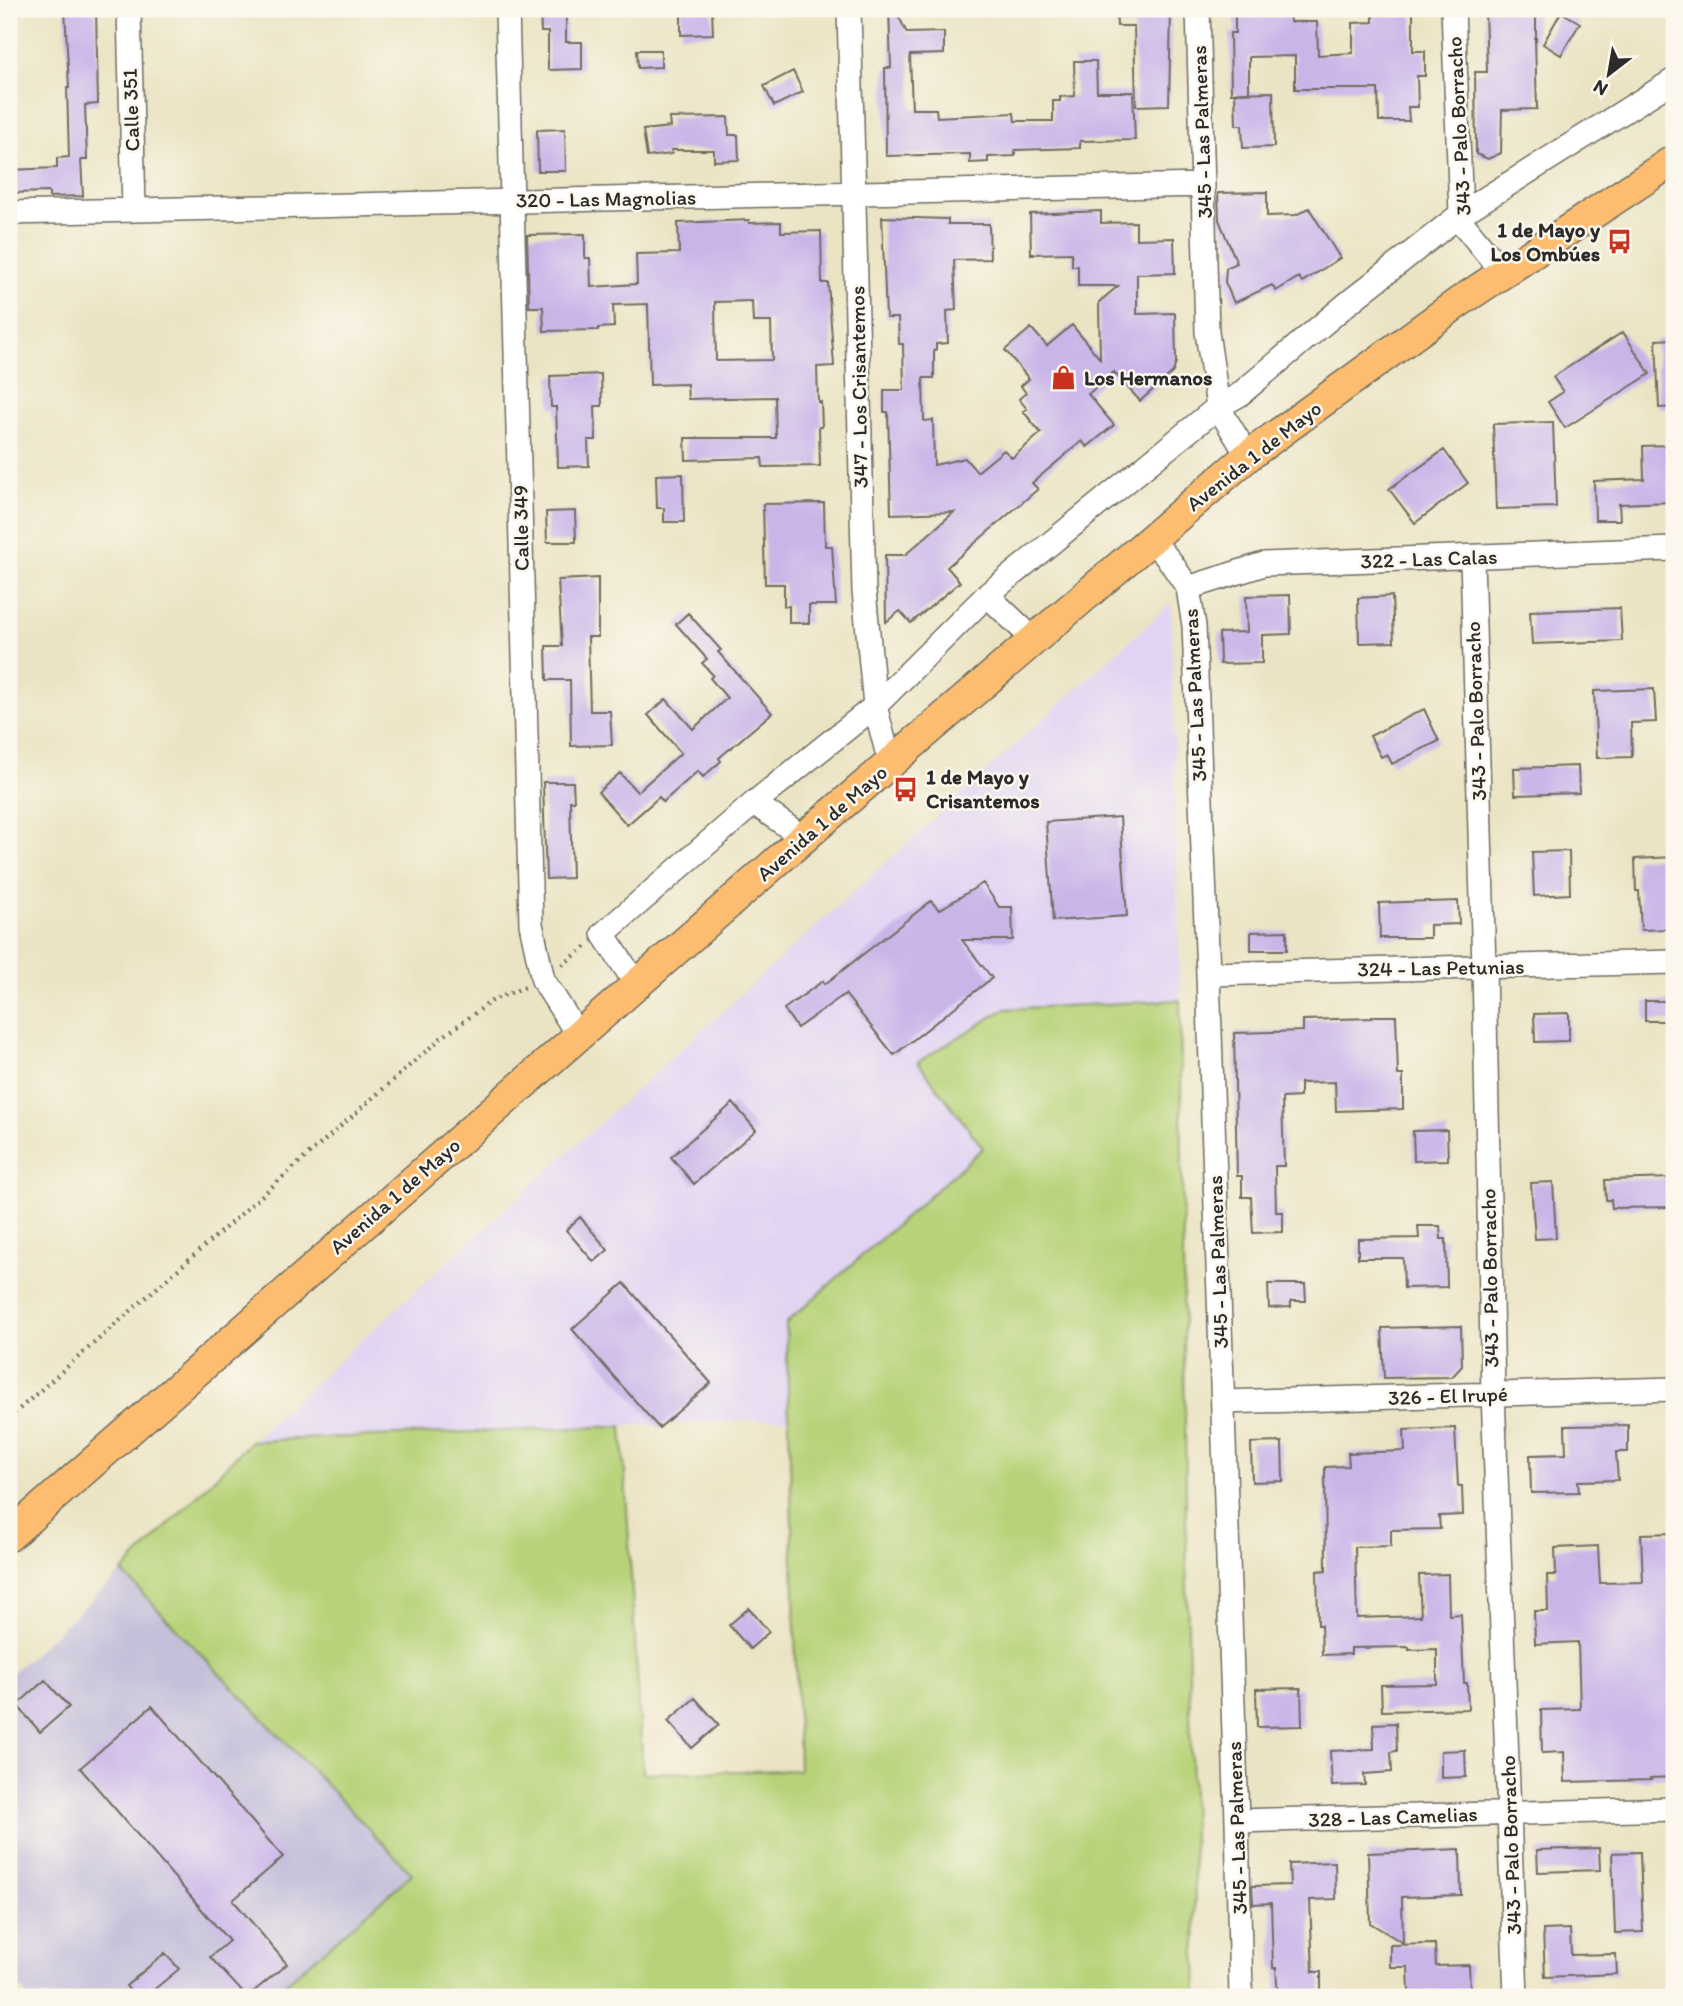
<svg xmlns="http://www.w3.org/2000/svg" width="1683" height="2006" viewBox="0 0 1683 2006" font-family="Itim,sans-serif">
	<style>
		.built { fill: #e1d4f3 }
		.industrial { fill: #c5c0da }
		.green { fill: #b7d379; stroke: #717f52; stroke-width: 2 }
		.building { fill: #cab5e9; fill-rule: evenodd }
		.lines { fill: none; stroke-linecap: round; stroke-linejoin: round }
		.minor-casing { stroke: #6e6c61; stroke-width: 26 }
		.major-casing { stroke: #6e6c61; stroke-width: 33 }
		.path { stroke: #6e6c61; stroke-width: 4.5; stroke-dasharray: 2 5; stroke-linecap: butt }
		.minor { stroke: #fff; stroke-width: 23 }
		.major { stroke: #fcbd6f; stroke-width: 30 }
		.labels { text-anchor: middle; stroke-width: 5; stroke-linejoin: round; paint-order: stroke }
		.street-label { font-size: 21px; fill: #2b2b2b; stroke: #fbf7ec }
		.poi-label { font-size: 21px; font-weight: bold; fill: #2b2b2b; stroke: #fbf7ec; text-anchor: start }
	</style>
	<rect width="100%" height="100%" fill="#fbf7ec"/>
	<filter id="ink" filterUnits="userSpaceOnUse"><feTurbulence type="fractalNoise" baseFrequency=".0143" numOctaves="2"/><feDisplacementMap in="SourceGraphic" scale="14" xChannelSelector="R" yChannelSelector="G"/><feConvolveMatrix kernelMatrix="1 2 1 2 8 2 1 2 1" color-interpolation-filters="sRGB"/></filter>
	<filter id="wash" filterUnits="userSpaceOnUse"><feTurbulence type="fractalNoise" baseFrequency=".00686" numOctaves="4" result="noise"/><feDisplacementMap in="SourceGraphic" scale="28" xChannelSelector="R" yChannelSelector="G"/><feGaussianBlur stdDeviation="1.57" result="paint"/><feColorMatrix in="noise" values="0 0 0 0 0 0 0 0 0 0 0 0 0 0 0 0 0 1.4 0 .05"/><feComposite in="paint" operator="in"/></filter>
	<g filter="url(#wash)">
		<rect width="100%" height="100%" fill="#ebe4c4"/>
		<!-- built -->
		<path class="built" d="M 1171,603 L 1180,1000 L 1005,1009 L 918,1061 L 983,1148 L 786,1323 L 789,1419 L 251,1441 Z"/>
		<!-- industrial -->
		<path class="industrial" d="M 122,1572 L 413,1875 L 270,1997 L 28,1997 L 9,1975 L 9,1676 Z"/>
		<!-- green -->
		<path class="green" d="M 1180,1000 L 1187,1589 L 1197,1997 L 270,1997 L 412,1874 L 122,1572 L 251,1441 L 622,1426 L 643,1773 L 799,1770 L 786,1323 L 983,1148 L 918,1062 L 1005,1009 Z"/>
		<g id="blocks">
			<!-- building -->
			<path class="building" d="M 65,9 L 96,9 L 98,104 L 85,105 L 87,160 L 81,160 L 83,196 L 49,197 L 49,192 L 9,193 L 9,170 L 57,168 L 57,158 L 69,157 L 67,88 L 69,88 Z
				M 540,9 L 566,9 L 566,42 L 582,42 L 582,69 L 548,70 L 548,32 L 541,32 Z
				M 681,9 L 712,9 L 713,34 L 681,35 Z
				M 889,9 L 895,9 L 907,33 L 944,32 L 944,54 L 910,55 L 912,109 L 936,109 L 937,117 L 1014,113 L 1015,121 L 1053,121 L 1053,101 L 1060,101 L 1060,97 L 1075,96 L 1074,61 L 1096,61 L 1097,92 L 1133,92 L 1135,140 L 1080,141 L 1080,148 L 1015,150 L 1015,156 L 988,157 L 988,162 L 970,163 L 970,154 L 886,156 L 885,68 L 891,68 Z
				M 1116,9 L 1171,9 L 1169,105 L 1136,106 L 1134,26 L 1117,26 Z
				M 1235,9 L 1289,9 L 1290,22 L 1317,22 L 1318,55 L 1353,53 L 1353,23 L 1373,22 L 1373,9 L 1413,9 L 1413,51 L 1425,51 L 1425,76 L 1417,76 L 1418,107 L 1408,107 L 1409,121 L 1379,121 L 1378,89 L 1295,89 L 1295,56 L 1249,57 L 1249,92 L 1231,93 L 1230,33 L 1235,33 Z
				M 1485,9 L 1536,9 L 1536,40 L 1535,39 L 1537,109 L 1502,110 L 1501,153 L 1488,159 L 1476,154 L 1475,72 L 1487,72 Z
				M 1561,12 L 1580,23 L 1561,55 L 1543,44 Z
				M 637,50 L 661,50 L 661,67 L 638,68 Z
				M 793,71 L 803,92 L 774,106 L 764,86 Z
				M 1273,92 L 1274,147 L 1243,148 L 1242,125 L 1236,125 L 1235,93 Z
				M 728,117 L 729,135 L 738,135 L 739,160 L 714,161 L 714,150 L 671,150 L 672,154 L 647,157 L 643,130 L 670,127 L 669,118 Z
				M 565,129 L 566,171 L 538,171 L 537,130 Z
				M 1267,192 L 1267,216 L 1296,215 L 1309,208 L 1340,258 L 1302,282 L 1299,277 L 1276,291 L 1272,285 L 1234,303 L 1225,282 L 1226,268 L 1237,263 L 1219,220 L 1218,193 Z
				M 1101,211 L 1101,223 L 1136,222 L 1136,239 L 1174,238 L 1175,273 L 1137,274 L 1137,314 L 1175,313 L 1176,362 L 1173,372 L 1140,401 L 1114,372 L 1088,394 L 1114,425 L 1087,447 L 1082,441 L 1032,483 L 1038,489 L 947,567 L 960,582 L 911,623 L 900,611 L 886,622 L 885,555 L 905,555 L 954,512 L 891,514 L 888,412 L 884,412 L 884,390 L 904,390 L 903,344 L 899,344 L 898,318 L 886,318 L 882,217 L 948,219 L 948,224 L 989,224 L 990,259 L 954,260 L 956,310 L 947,311 L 948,343 L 936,344 L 936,350 L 934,350 L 934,378 L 923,378 L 924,421 L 933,420 L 934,465 L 965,458 L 977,472 L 1004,450 L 1012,458 L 1041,433 L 1023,411 L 1027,409 L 1019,399 L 1026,393 L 1021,386 L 1029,379 L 1005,350 L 1031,328 L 1047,346 L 1072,325 L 1100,359 L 1099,302 L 1118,286 L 1078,286 L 1078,266 L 1072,266 L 1072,253 L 1031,254 L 1030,214 Z
				M 749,220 L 749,223 L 781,222 L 781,232 L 821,231 L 822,283 L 828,283 L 834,366 L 817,367 L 818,402 L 821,402 L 822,427 L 819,427 L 820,466 L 763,467 L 762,458 L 686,460 L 685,438 L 776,438 L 775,397 L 688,399 L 687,384 L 650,385 L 648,304 L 613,305 L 614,327 L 598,328 L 598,330 L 544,331 L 543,307 L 529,307 L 527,235 L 585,234 L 585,258 L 590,258 L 591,287 L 637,284 L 636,254 L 679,253 L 678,223 ZM 752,301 L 753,322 L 771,322 L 772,360 L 716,361 L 715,302 Z
				M 1623,332 L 1650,374 L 1565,428 L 1548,402 L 1563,392 L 1553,377 Z
				M 1674,339 L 1674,407 L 1659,408 L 1656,340 Z
				M 601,374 L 602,406 L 595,406 L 596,440 L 588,440 L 589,466 L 558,467 L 556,407 L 551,407 L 550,376 Z
				M 1553,422 L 1556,507 L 1496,509 L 1493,424 Z
				M 1669,445 L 1671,502 L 1619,504 L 1620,520 L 1595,520 L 1594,481 L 1644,479 L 1643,446 Z
				M 1444,450 L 1468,483 L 1415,523 L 1389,489 Z
				M 683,474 L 684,522 L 664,522 L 664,508 L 657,508 L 656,475 Z
				M 824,503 L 825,546 L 832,546 L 836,605 L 809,605 L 809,623 L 789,623 L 789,606 L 784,606 L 784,584 L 765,584 L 763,504 Z
				M 575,511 L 576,542 L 547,542 L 546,512 Z
				M 598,578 L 598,637 L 588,637 L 590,711 L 610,711 L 612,745 L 571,746 L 570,680 L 547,680 L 546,646 L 562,646 L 558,580 Z
				M 1290,595 L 1291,634 L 1262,635 L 1262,663 L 1220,664 L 1219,633 L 1247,632 L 1246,596 Z
				M 1392,596 L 1394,642 L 1359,643 L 1358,598 Z
				M 1620,608 L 1622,641 L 1532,644 L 1530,611 Z
				M 688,613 L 721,650 L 718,652 L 772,713 L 719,758 L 721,761 L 703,777 L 698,771 L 663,802 L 659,797 L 627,825 L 598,792 L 620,773 L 637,792 L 681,753 L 648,715 L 666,699 L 693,729 L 727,698 L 710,678 L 713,675 L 702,663 L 707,659 L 676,624 Z
				M 1654,689 L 1656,722 L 1631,723 L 1632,757 L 1597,758 L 1594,691 Z
				M 1424,709 L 1439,741 L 1392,764 L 1387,754 L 1381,757 L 1370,736 Z
				M 1578,766 L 1579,793 L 1515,795 L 1514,768 Z
				M 543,782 L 573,782 L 574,801 L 570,801 L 572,878 L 546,879 Z
				M 1120,817 L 1127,916 L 1053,921 L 1046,822 Z
				M 1569,851 L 1570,894 L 1534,896 L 1532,852 Z
				M 1674,857 L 1674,929 L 1641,930 L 1639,891 L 1636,891 L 1635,859 Z
				M 983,883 L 999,907 L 1012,907 L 1013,940 L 962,940 L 992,978 L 894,1055 L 845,994 L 797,1028 L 784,1009 L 823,981 L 825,984 L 931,901 L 939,910 Z
				M 1429,901 L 1429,902 L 1458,901 L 1459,924 L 1430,925 L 1430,938 L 1380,938 L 1379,903 Z
				M 1287,931 L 1287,950 L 1251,950 L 1251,932 Z
				M 1645,1001 L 1674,1001 L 1674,1021 L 1645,1021 Z
				M 1569,1013 L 1569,1041 L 1535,1042 L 1534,1014 Z
				M 1372,1016 L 1396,1016 L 1398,1075 L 1403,1075 L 1403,1109 L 1336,1111 L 1335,1082 L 1300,1083 L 1300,1097 L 1282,1098 L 1284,1166 L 1275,1166 L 1276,1212 L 1283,1212 L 1283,1232 L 1253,1233 L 1251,1197 L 1242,1197 L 1242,1176 L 1237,1176 L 1234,1033 L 1303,1031 L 1303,1020 L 1372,1018 Z
				M 733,1103 L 756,1130 L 694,1184 L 671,1157 Z
				M 1447,1130 L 1448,1160 L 1414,1161 L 1413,1131 Z
				M 1674,1178 L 1674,1207 L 1612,1208 L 1611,1200 L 1606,1200 L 1605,1180 Z
				M 1553,1182 L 1556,1238 L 1535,1239 L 1531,1183 Z
				M 580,1217 L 608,1250 L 594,1262 L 566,1230 Z
				M 1418,1226 L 1440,1226 L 1441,1239 L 1446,1239 L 1447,1287 L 1404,1288 L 1403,1258 L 1358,1258 L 1358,1239 L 1419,1238 Z
				M 624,1283 L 711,1383 L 659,1428 L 572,1329 Z
				M 1268,1284 L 1305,1284 L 1306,1301 L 1291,1301 L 1291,1307 L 1269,1308 Z
				M 1461,1326 L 1462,1366 L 1452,1377 L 1384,1378 L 1382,1328 Z
				M 1628,1425 L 1628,1452 L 1616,1452 L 1618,1480 L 1578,1481 L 1579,1492 L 1531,1493 L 1530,1455 L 1566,1454 L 1565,1426 Z
				M 1455,1428 L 1458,1486 L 1462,1486 L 1463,1515 L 1439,1516 L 1440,1529 L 1391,1530 L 1391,1546 L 1355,1547 L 1357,1618 L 1421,1616 L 1419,1575 L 1448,1574 L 1449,1615 L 1461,1614 L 1464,1683 L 1467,1683 L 1468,1709 L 1382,1711 L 1381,1685 L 1437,1684 L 1437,1649 L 1409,1650 L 1409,1647 L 1351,1648 L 1351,1654 L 1322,1655 L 1321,1625 L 1318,1625 L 1317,1571 L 1326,1570 L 1325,1467 L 1349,1466 L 1348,1453 L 1405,1451 L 1404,1430 Z
				M 1282,1442 L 1283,1481 L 1252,1482 L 1251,1443 Z
				M 1674,1533 L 1674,1777 L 1650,1778 L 1651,1780 L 1565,1782 L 1564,1752 L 1542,1753 L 1541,1710 L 1580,1709 L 1578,1642 L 1535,1644 L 1534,1611 L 1548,1611 L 1547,1575 L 1556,1575 L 1555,1548 L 1598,1546 L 1600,1583 L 1643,1582 L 1641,1534 Z
				M 749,1608 L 769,1632 L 750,1649 L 729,1625 Z
				M 45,1680 L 69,1707 L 40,1732 L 17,1705 Z
				M 1301,1688 L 1302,1726 L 1257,1727 L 1256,1689 Z
				M 695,1698 L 719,1725 L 692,1748 L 668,1721 Z
				M 152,1706 L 283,1857 L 233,1900 L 287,1964 L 247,1997 L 210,1957 L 229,1941 L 80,1768 Z
				M 1396,1723 L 1397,1751 L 1391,1752 L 1392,1772 L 1364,1774 L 1365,1785 L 1332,1786 L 1330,1751 L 1374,1749 L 1373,1724 Z
				M 1465,1750 L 1466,1777 L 1441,1778 L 1441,1751 Z
				M 1599,1848 L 1600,1870 L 1538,1872 L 1537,1850 Z
				M 1460,1849 L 1461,1895 L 1402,1897 L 1403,1943 L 1370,1923 L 1368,1853 Z
				M 1640,1852 L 1643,1932 L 1615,1933 L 1612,1853 Z
				M 1335,1862 L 1336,1899 L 1310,1900 L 1313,1972 L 1321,1972 L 1321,1997 L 1278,1997 L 1276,1968 L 1273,1968 L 1271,1903 L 1253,1904 L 1252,1886 L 1290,1885 L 1289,1864 Z
				M 1570,1929 L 1571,1955 L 1616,1954 L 1617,1974 L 1545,1977 L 1543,1930 Z
				M 1435,1944 L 1436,1966 L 1469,1965 L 1470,1991 L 1409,1993 L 1408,1967 L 1390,1967 L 1390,1945 Z
				M 165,1953 L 179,1969 L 145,1997 L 135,1997 L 126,1986 Z"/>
		</g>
	</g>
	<g filter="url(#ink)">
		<use href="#blocks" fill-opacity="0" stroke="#6e6c61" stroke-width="2"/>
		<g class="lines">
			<defs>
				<path id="minor" d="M 129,9 L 134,210
					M 507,9 L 531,924 L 543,980 L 578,1035
					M 849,9 L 864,591 L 875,706 L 890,763
					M 1198,9 L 1207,332 L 1218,407 L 1248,456
					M 1453,9 L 1461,214 L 1464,225 L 1503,273
					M 9,213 L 1203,185
					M 1151,539 L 1170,561 L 1188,588 L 1194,626 L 1208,974 L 1237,1821 L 1241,1997
					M 1472,558 L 1484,968 L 1493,1394 L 1516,1997
					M 1188,588 L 1264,564 L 1674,549
					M 987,595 L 1033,639
					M 754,803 L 804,838
					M 1208,974 L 1674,962
					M 637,985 L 603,934 L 754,803 L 875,706 L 987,595 L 1218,407 L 1239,395 L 1348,303 L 1461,214 L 1674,80
					M 1223,1402 L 1674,1389
					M 1237,1821 L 1674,1809"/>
				<path id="major" d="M 9,1536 L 816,827 L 1248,456 L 1459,302 L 1674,160"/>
			</defs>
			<!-- minor casing -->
			<use href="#minor" class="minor-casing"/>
			<!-- major casing -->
			<use href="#major" class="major-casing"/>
			<!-- path -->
			<path class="path" d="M 562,965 L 586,947
				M 9,1418 L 441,1038 L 493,1000 L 525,987"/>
			<!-- minor -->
			<use href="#minor" class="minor"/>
			<!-- major -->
			<use href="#major" class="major"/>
		</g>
	</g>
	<!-- icons -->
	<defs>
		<symbol id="bus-bare" viewBox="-9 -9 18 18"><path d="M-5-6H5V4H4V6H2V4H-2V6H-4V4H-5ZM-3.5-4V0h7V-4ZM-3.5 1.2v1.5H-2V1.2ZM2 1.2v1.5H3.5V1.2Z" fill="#c8321e" stroke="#fbf7ec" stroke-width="2.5" paint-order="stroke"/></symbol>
		<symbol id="shop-bare" viewBox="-9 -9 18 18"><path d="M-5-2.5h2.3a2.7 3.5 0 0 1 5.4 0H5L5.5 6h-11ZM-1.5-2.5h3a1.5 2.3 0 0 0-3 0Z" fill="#c8321e" stroke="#fbf7ec" stroke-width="2.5" paint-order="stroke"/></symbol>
	</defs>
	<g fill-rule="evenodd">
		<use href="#bus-bare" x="1602" y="224" width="35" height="35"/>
		<use href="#shop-bare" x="1046" y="360" width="35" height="35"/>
		<use href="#bus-bare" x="888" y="772" width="35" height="35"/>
	</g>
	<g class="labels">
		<!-- street labels -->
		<g class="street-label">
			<text transform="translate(131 110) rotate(-92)" y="7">Calle 351</text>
			<text transform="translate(1459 126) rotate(-93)" y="7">343 - Palo Borracho</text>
			<text transform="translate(1202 132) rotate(-92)" y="7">345 - Las Palmeras</text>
			<text transform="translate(606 199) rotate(-1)" y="7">320 - Las Magnolias</text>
			<text transform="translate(859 387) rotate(-91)" y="7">347 - Los Crisantemos</text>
			<text transform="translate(1254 456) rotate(-38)" y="7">Avenida 1 de Mayo</text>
			<text transform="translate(521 528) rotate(-91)" y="7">Calle 349</text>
			<text transform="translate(1429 559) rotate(-2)" y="7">322 - Las Calas</text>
			<text transform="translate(1195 695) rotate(-93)" y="7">345 - Las Palmeras</text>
			<text transform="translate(1476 711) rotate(-92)" y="7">343 - Palo Borracho</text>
			<text transform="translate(822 823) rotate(-41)" y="7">Avenida 1 de Mayo</text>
			<text transform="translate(1441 968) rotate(-1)" y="7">324 - Las Petunias</text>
			<text transform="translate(395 1196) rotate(-41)" y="7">Avenida 1 de Mayo</text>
			<text transform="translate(1218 1262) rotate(-92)" y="7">345 - Las Palmeras</text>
			<text transform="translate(1490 1278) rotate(-91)" y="7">343 - Palo Borracho</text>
			<text transform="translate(1448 1396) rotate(-2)" y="7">326 - El Irupé</text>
			<text transform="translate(1393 1817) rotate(-2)" y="7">328 - Las Camelias</text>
			<text transform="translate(1237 1828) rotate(-92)" y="7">345 - Las Palmeras</text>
			<text transform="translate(1511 1845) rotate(-92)" y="7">343 - Palo Borracho</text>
		</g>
		<!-- poi labels -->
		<g class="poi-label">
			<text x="1600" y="237" text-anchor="end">1 de Mayo y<tspan x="1600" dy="24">Los Ombúes</tspan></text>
			<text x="1084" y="385">Los Hermanos</text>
			<text x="926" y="784">1 de Mayo y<tspan x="926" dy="24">Crisantemos</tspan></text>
		</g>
	</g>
	<!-- margin -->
	<rect width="1683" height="2006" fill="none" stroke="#fbf7ec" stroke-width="35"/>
	<!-- north arrow -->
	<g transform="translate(1609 74) rotate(211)" stroke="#fbf7ec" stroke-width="5" paint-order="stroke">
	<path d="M0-5L12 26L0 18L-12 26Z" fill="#2b2b2b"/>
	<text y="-10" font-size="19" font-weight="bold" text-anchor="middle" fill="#2b2b2b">N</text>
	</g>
</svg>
